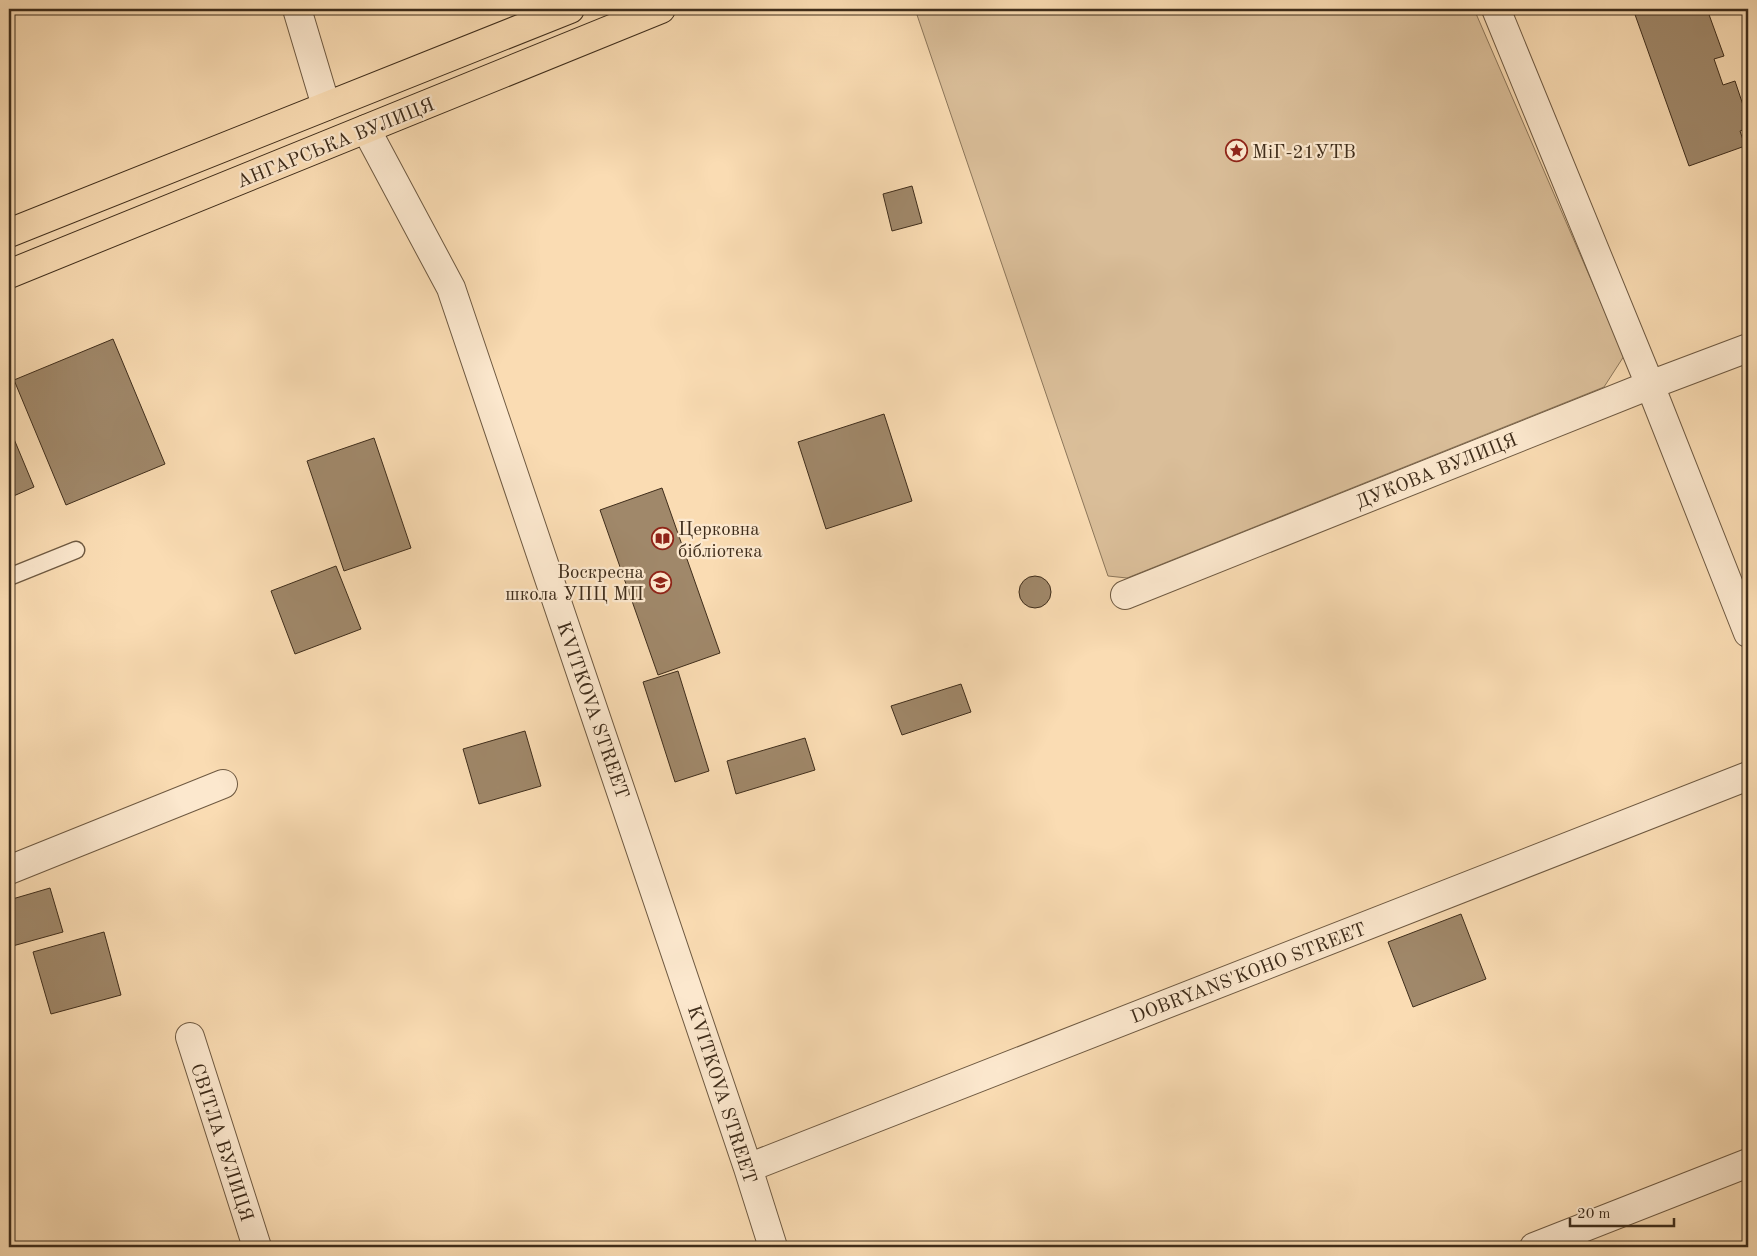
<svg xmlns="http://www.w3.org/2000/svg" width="1757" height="1256" viewBox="0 0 1757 1256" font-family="'Old Standard TT',serif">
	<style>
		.green { fill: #dabe99; stroke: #8c765a }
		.building { fill: #a0886a; stroke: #3f2d1b }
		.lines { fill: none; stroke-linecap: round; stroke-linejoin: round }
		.service-casing { stroke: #6e5941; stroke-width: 19 }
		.minor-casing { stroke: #6e5941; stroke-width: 30 }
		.primary-casing { stroke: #3f2d1b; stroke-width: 30 }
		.service { stroke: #fce8ce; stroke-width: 16 }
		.minor { stroke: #fce8ce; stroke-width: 28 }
		.primary { stroke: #fadcb3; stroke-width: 28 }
		.labels { text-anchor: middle; stroke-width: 4.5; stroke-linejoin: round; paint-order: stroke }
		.street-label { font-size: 19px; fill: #3f2d1b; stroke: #fce8ce }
		.poi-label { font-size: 19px; fill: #3f2d1b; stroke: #fce8ce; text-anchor: start }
	</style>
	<rect width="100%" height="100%" fill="#fadcb3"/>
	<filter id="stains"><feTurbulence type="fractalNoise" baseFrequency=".004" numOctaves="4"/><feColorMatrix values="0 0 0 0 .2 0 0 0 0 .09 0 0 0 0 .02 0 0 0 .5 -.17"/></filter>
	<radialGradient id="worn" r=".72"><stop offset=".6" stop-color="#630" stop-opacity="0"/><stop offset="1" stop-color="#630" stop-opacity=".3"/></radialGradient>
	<!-- green -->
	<path class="green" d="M 915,9 L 1474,9 L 1624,356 L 1604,387 L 1127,578 L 1108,576 Z"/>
	<!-- building -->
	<path class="building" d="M 1633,9 L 1707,9 L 1724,56 L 1714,59 L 1723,85 L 1735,81 L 1748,120 L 1748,128 L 1740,131 L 1745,146 L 1689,166 Z
		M 912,186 L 922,223 L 892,231 L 883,194 Z
		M 113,339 L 165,464 L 66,505 L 14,380 Z
		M 884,414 L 912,501 L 826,529 L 798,442 Z
		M 9,427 L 34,487 L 9,498 Z
		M 374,438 L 411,548 L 344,571 L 307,461 Z
		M 662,488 L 720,653 L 658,675 L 600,510 Z
		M 336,566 L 361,629 L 295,654 L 271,591 Z
		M1019 592a16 16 0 1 1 32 0a16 16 0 1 1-32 0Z
		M 678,671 L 709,771 L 675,782 L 643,682 Z
		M 961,684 L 971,712 L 902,735 L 891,706 Z
		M 525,731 L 541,786 L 479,804 L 463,749 Z
		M 805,738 L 815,770 L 736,794 L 727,761 Z
		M 50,888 L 63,932 L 9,947 L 9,900 Z
		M 1461,914 L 1486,979 L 1413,1007 L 1388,942 Z
		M 104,932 L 121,995 L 51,1014 L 33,952 Z"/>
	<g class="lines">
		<defs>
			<path id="service" d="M 9,577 L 76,550"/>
			<path id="minor" d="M 297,9 L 326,106
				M 1496,9 L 1650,385 L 1748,633
				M 366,129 L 451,288 L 748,1168 L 773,1247
				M 1125,595 L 1650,385 L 1748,348
				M 9,870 L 223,784
				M 190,1037 L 257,1247
				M 748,1168 L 1748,776
				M 1534,1247 L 1748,1163"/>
			<path id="primary" d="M 9,233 L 570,9
				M 9,274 L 661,9"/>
		</defs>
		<!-- service casing -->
		<use href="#service" class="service-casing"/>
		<!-- minor casing -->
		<use href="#minor" class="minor-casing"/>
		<!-- primary casing -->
		<use href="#primary" class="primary-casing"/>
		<!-- service -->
		<use href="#service" class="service"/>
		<!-- minor -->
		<use href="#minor" class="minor"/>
		<!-- primary -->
		<use href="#primary" class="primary"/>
	</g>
	<!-- icons -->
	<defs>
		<symbol id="sight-ring" viewBox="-11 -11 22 22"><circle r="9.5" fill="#fce8ce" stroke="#8f2418" stroke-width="1.5"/><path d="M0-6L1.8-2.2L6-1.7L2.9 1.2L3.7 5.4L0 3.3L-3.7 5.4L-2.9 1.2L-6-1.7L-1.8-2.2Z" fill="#8f2418"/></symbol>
		<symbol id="library-ring" viewBox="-11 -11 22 22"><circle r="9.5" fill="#fce8ce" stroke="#8f2418" stroke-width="1.5"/><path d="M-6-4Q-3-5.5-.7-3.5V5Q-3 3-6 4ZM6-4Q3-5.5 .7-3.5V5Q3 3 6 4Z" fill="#8f2418"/></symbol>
		<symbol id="school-ring" viewBox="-11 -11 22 22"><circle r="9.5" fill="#fce8ce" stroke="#8f2418" stroke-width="1.5"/><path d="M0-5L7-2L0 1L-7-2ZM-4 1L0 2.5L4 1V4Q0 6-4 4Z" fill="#8f2418"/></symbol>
	</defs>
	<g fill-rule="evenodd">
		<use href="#sight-ring" x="1224" y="138" width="25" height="25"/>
		<use href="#library-ring" x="650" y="526" width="25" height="25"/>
		<use href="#school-ring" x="648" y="570" width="25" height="25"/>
	</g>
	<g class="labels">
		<!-- street labels -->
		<g class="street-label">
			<text transform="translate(335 142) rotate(-22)" y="7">АНГАРСЬКА ВУЛИЦЯ</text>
			<text transform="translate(1436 470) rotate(-22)" y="7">ДУКОВА ВУЛИЦЯ</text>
			<text transform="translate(594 710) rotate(71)" y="7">KVITKOVA STREET</text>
			<text transform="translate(1248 972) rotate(-21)" y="7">DOBRYANS'KOHO STREET</text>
			<text transform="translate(723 1094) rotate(72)" y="7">KVITKOVA STREET</text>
			<text transform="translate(223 1142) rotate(72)" y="7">СВІТЛА ВУЛИЦЯ</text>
		</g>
		<!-- poi labels -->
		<g class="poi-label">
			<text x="1252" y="158">МіГ-21УТВ</text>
			<text x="678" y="535">Церковна<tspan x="678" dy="22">бібліотека</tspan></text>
			<text x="644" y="578" text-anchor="end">Воскресна<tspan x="644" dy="22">школа УПЦ МП</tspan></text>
		</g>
	</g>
	<!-- margin -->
	<rect width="1757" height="1256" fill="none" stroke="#fadcb3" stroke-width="30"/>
	<rect x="10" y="10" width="1737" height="1236" fill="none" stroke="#3f2d1b" stroke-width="2.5"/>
	<rect x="15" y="15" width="1727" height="1226" fill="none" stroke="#3f2d1b"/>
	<!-- scale -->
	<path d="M1570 1218v8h104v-8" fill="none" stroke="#3f2d1b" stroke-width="2.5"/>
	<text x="1577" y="1218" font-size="15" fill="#3f2d1b" stroke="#fce8ce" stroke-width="4" paint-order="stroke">20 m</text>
	<rect width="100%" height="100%" filter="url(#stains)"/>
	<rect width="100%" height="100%" fill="url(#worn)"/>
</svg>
